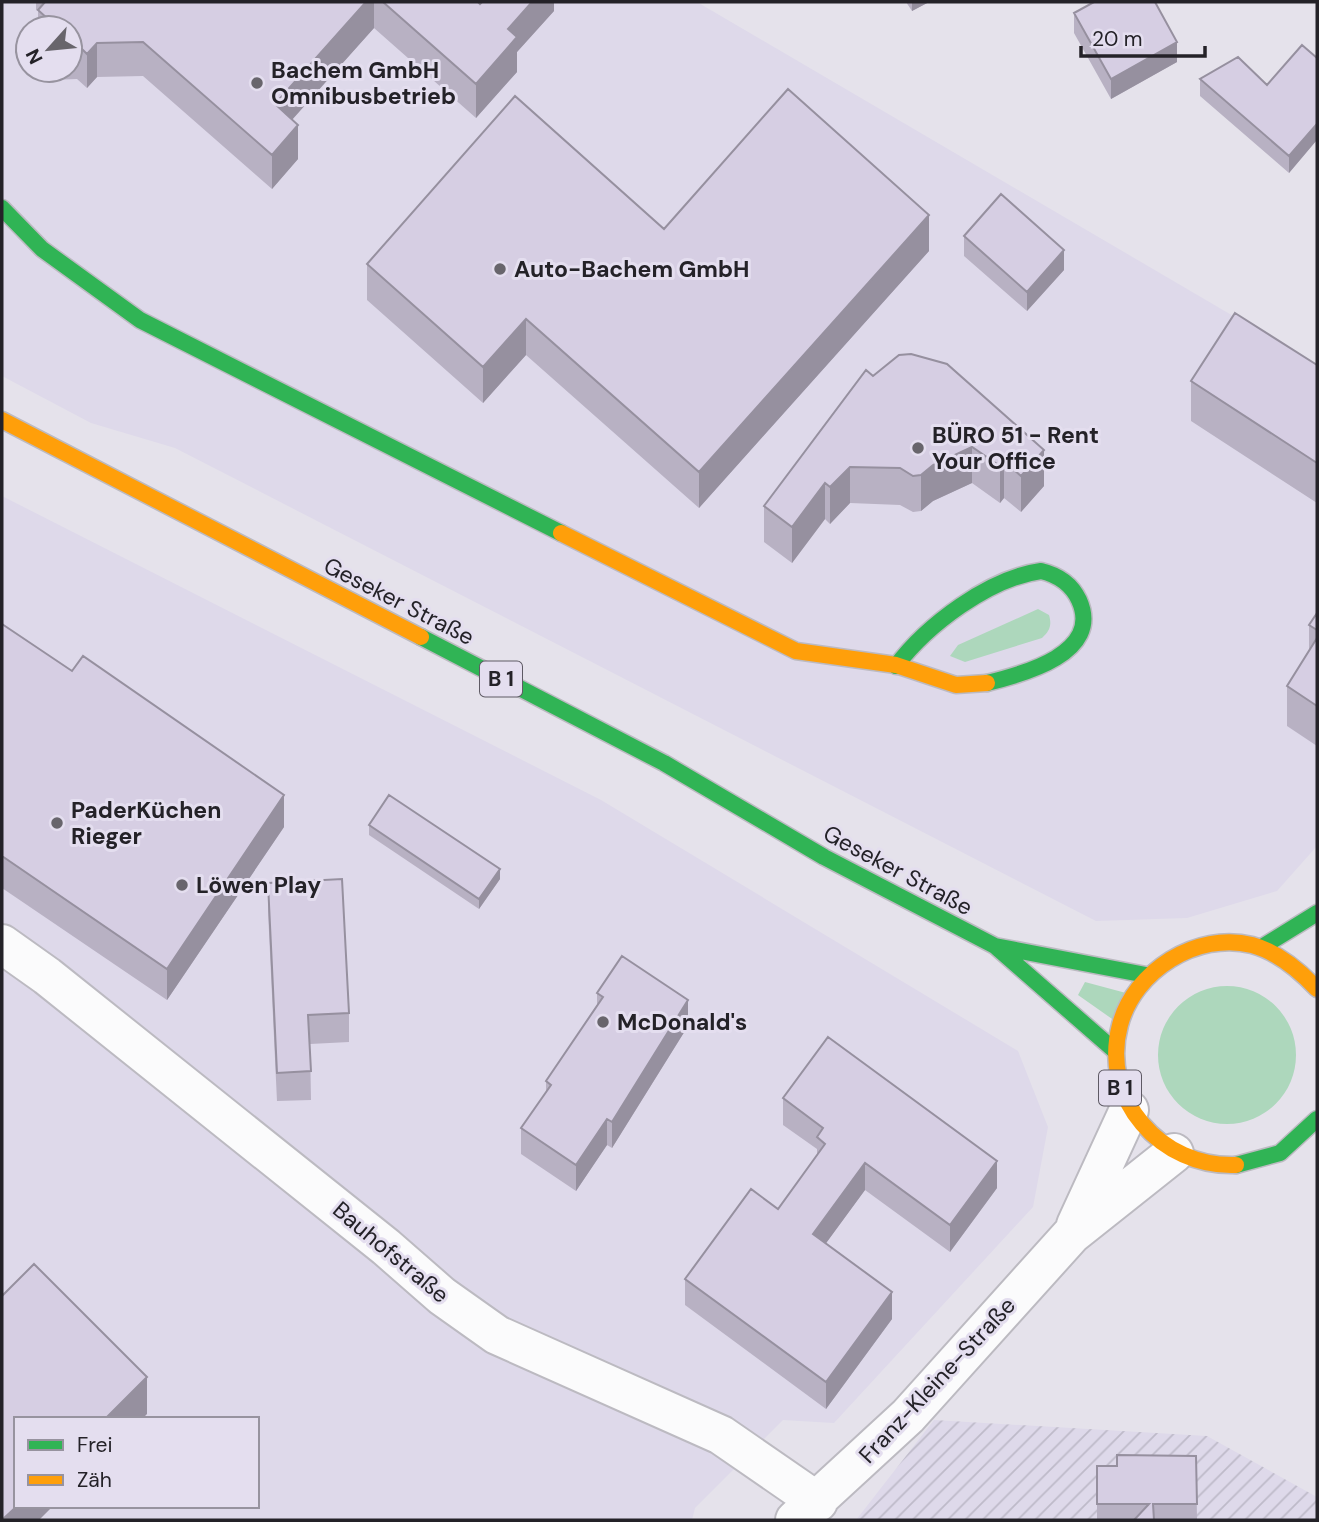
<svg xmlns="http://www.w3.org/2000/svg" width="1319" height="1522" viewBox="0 0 1319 1522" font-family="'DM Sans',sans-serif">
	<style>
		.built { fill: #ded9ea; fill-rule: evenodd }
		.industrial { fill: url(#industrial-furrows) }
		.grass { fill: #add7bc }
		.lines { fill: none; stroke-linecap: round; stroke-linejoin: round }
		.street-casing { stroke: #bcbac1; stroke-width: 42 }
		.fast-casing { stroke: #bcbac1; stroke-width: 19 }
		.slow-casing { stroke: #bcbac1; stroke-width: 19 }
		.street { stroke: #fbfbfc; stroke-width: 38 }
		.fast { stroke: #30b455; stroke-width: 16 }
		.slow { stroke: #ff9f0a; stroke-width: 16 }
		.wall { fill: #b8b1c3 }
		.shaded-wall { fill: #96909f }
		.building { fill: #d6cee3; stroke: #96909f; stroke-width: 2 }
		.poi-dot { fill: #68656c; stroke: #e4deef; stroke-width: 2.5 }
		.labels { text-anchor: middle; stroke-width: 6; stroke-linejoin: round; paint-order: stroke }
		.shield { fill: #e4deef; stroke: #5e5a64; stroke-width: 2 }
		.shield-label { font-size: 21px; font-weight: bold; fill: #242228 }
		.poi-label { font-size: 23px; font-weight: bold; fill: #242228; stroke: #e4deef; text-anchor: start }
		.street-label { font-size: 23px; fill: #242228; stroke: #e4deef }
	</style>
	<defs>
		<pattern id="industrial-furrows" width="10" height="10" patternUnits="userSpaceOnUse" patternTransform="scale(1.75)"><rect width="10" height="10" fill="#ded9ea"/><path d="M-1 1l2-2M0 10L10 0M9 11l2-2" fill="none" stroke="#bebac9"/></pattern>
	</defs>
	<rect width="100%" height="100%" fill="#e5e2eb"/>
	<!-- built -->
	<path class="built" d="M 2,2 L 697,2 L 1317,365 L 1317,846 L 1277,891 L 1187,918 L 1096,921 L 175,448 L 91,423 L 2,376 ZM 28,28 L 70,28 L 70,70 L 28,70 Z
		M 2,496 L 601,800 L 1018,1051 L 1048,1127 L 1033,1207 L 834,1423 L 783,1420 L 695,1508 L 692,1520 L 2,1520 ZM 16,1419 L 257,1419 L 257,1506 L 16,1506 Z"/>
	<!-- industrial -->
	<path class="industrial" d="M 934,1420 L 1207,1436 L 1317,1497 L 1317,1520 L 856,1520 Z"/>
	<!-- grass -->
	<path class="grass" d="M 1038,609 L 1049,615 C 1052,625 1050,631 1042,638 L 965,662 L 950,656 L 958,645 Z
		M 1085,982 L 1126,993 L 1115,1021 L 1078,995 Z
		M1158 1055a69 69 0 1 1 138 0a69 69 0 1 1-138 0Z"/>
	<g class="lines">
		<defs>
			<path id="street" d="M 2,944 L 47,976 L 386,1247 L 442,1296 L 497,1335 L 721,1435 L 818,1502
				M 1076,1225 L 1129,1110
				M 795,1520 L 908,1416 L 1072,1234 L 1174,1153"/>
			<path id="fast" d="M 2,208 L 42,249 L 140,320 L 561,533
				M 421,637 L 664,763 L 824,857 L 995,946 L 1114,1050
				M 896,666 C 927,625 989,578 1041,571 C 1058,575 1071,583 1079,600 C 1103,653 1024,674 987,683
				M 995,946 L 1146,975
				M 1262,947 L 1317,913
				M 1236,1165 L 1280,1153 L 1317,1119"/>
			<path id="slow" d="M 2,420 L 421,637
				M 561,533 L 796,651 L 896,665 L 956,685 L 987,683
				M 1236,1165 C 1161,1168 1100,1099 1120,1025 C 1134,971 1197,931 1252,945 C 1278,952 1299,970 1317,989"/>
		</defs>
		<!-- street casing -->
		<use href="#street" class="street-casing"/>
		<!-- fast casing -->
		<use href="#fast" class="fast-casing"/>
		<!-- slow casing -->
		<use href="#slow" class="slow-casing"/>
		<!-- street -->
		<use href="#street" class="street"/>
		<!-- fast -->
		<use href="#fast" class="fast"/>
		<!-- slow -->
		<use href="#slow" class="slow"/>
	</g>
	<!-- wall -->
	<path class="wall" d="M 36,2 L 478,2 L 480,4 L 554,2 L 554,11 L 517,52 L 517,72 L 476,118 L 374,28 L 292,119 L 298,159 L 272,189 L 143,76 L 97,77 L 87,88 L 77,79 L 50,80 L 49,70 L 70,70 L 70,28 L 38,28 L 38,11 L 36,10 Z
		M 906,2 L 929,2 L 912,11 Z
		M 1074,13 L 1177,62 L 1111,99 L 1074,33 Z
		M 1317,58 L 1317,142 L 1316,141 L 1289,173 L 1200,96 L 1200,79 L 1267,85 Z
		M 664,229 L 929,251 L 699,508 L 526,355 L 483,403 L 367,300 L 367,264 Z
		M 964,236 L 1064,270 L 1027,311 L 964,256 Z
		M 1317,365 L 1317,503 L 1191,421 L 1191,381 Z
		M 873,376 L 1044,486 L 1021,512 L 1004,498 L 1000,503 L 972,483 L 933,501 L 921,511 L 913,512 L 900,505 L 850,503 L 830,524 L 825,519 L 792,563 L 764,542 L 764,506 Z
		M 1317,613 L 1317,746 L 1287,726 L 1287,686 L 1309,650 L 1309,625 Z
		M 2,624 L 284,827 L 167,1000 L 2,888 Z
		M 369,825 L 500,879 L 479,909 L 369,835 Z
		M 268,883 L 349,1013 L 349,1042 L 310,1044 L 311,1100 L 277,1101 L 268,911 Z
		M 597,993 L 688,1026 L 612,1148 L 607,1145 L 576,1191 L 521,1154 L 521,1128 L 546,1092 L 546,1081 L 597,1005 Z
		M 783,1098 L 997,1188 L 950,1252 L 865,1190 L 826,1243 L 892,1319 L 826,1409 L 685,1305 L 685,1279 L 778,1209 L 817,1156 L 817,1149 L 783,1125 Z
		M 1196,1456 L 1197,1520 L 1097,1520 L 1097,1466 L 1117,1466 Z"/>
	<!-- shaded-wall -->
	<path class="shaded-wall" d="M 366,2 L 374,2 L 374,28 L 275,139 L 275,104 Z
		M 532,2 L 554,2 L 554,11 L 517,52 L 517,72 L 476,118 L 476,84 L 508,29 Z
		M 912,2 L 929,2 L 912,11 Z
		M 1177,42 L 1177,62 L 1111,99 L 1111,79 Z
		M 97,43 L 97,77 L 87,88 L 87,54 Z
		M 298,125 L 298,159 L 272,189 L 272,155 Z
		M 1316,125 L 1316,141 L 1289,173 L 1289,156 Z
		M 929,215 L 929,251 L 699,508 L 699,472 Z
		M 1064,250 L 1064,270 L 1027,311 L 1027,292 Z
		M 526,319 L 526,355 L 483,403 L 483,367 Z
		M 972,447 L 972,483 L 933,501 L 921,511 L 921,475 L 933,465 Z
		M 1044,450 L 1044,486 L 1021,512 L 1021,476 Z
		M 1004,461 L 1004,498 L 1000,503 L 1000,466 Z
		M 850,467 L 850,503 L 830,524 L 830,487 Z
		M 825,483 L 825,519 L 792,563 L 792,527 Z
		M 284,795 L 284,827 L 167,1000 L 167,969 Z
		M 500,869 L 500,879 L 479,909 L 479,899 Z
		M 688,1000 L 688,1026 L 612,1148 L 612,1122 Z
		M 607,1119 L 607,1145 L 576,1191 L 576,1165 Z
		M 997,1161 L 997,1188 L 950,1252 L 950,1225 Z
		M 865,1163 L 865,1190 L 813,1261 L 813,1234 Z
		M 892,1292 L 892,1319 L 826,1409 L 826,1382 Z
		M 147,1377 L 147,1414 L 142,1419 L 105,1419 Z
		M 17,1506 L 53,1506 L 39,1520 L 3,1520 Z"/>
	<!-- building -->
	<path class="building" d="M 45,2 L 366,2 L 275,104 L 298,125 L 272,155 L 143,42 L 97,43 L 87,54 L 77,44 L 70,45 L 70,28 L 49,28 L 48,19 L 38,10 Z
		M 383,2 L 478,2 L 480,4 L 482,2 L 532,2 L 508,29 L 517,37 L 476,84 Z
		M 1094,2 L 1155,2 L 1177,42 L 1111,79 L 1074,13 Z
		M 1302,45 L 1317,58 L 1317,126 L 1316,125 L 1289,156 L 1200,79 L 1238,57 L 1267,85 Z
		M 788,89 L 929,215 L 699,472 L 526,319 L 483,367 L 367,264 L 515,96 L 664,229 Z
		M 1001,194 L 1064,250 L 1027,292 L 964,236 Z
		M 1235,313 L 1317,365 L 1317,463 L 1191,381 Z
		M 911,354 L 947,364 L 1044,450 L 1021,476 L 1004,461 L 1000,466 L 972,447 L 933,465 L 921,475 L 913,476 L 900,468 L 850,467 L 830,487 L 825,483 L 792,527 L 764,506 L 866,370 L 873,376 L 899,355 Z
		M 1317,613 L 1317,630 L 1309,625 Z
		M 2,624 L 72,671 L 83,656 L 284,795 L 167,969 L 2,856 Z
		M 1317,638 L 1317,706 L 1287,686 Z
		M 389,795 L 500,869 L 479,899 L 369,825 Z
		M 342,879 L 349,1013 L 308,1015 L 311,1071 L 277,1073 L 268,883 Z
		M 622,956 L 688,1000 L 612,1122 L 607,1119 L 576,1165 L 521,1128 L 551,1085 L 546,1081 L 603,997 L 597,993 Z
		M 828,1037 L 997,1161 L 950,1225 L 865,1163 L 813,1234 L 892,1292 L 826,1382 L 685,1279 L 751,1189 L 778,1209 L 825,1144 L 817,1137 L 823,1128 L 783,1098 Z
		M 34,1264 L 147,1377 L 105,1419 L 16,1419 L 16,1506 L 17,1506 L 2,1520 L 2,1296 Z
		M 1117,1455 L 1196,1456 L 1197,1504 L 1153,1504 L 1154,1520 L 1134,1520 L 1149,1504 L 1097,1504 L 1097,1466 L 1117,1466 Z"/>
	<!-- markers -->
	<g class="poi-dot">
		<circle cx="257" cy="83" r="7"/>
		<circle cx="500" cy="269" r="7"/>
		<circle cx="918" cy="448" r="7"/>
		<circle cx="57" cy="823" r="7"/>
		<circle cx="182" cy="885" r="7"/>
		<circle cx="603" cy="1022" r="7"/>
	</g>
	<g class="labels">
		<!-- shield labels -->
		<g class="shield">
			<rect x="480" y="661.5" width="42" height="35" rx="5"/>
			<rect x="1099" y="1070.5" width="42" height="35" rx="5"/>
		</g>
		<g class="shield-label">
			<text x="501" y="686">B 1</text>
			<text x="1120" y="1095">B 1</text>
		</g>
		<!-- poi labels -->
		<g class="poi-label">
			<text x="271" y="78">Bachem GmbH<tspan x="271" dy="26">Omnibusbetrieb</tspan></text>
			<text x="514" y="277">Auto-Bachem GmbH</text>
			<text x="932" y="443">BÜRO 51 - Rent<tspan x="932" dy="26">Your Office</tspan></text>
			<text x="71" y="818">PaderKüchen<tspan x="71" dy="26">Rieger</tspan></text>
			<text x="196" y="893">Löwen Play</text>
			<text x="617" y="1030">McDonald's</text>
		</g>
		<!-- street labels -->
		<g class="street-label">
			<text transform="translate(399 601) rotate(27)" y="8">Geseker Straße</text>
			<text transform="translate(898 870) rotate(28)" y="8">Geseker Straße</text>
			<text transform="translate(391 1252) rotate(40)" y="8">Bauhofstraße</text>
			<text transform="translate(937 1380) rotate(-47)" y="8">Franz-Kleine-Straße</text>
		</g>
	</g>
	<!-- border -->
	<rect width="1319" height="1522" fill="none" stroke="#242228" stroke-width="7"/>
	<!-- legend -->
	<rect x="14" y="1417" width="245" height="91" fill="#e4deef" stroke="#97939f" stroke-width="2"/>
	<rect x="28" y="1440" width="35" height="10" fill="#30b455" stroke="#97939f" stroke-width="2"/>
	<text x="77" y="1452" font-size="21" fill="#242228">Frei</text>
	<rect x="28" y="1475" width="35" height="10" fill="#ff9f0a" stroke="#97939f" stroke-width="2"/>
	<text x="77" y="1487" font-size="21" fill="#242228">Zäh</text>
	<!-- north arrow -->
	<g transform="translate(49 49) rotate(243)"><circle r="33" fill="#e4deef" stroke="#97939f" stroke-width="2"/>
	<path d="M0-5L12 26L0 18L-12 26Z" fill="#68656c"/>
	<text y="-10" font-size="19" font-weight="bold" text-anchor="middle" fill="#242228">N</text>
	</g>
	<!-- scale -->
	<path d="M1081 46v10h124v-10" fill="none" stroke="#242228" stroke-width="3.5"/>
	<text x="1092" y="46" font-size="21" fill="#242228" stroke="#e4deef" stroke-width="5" paint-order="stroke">20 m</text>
</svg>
